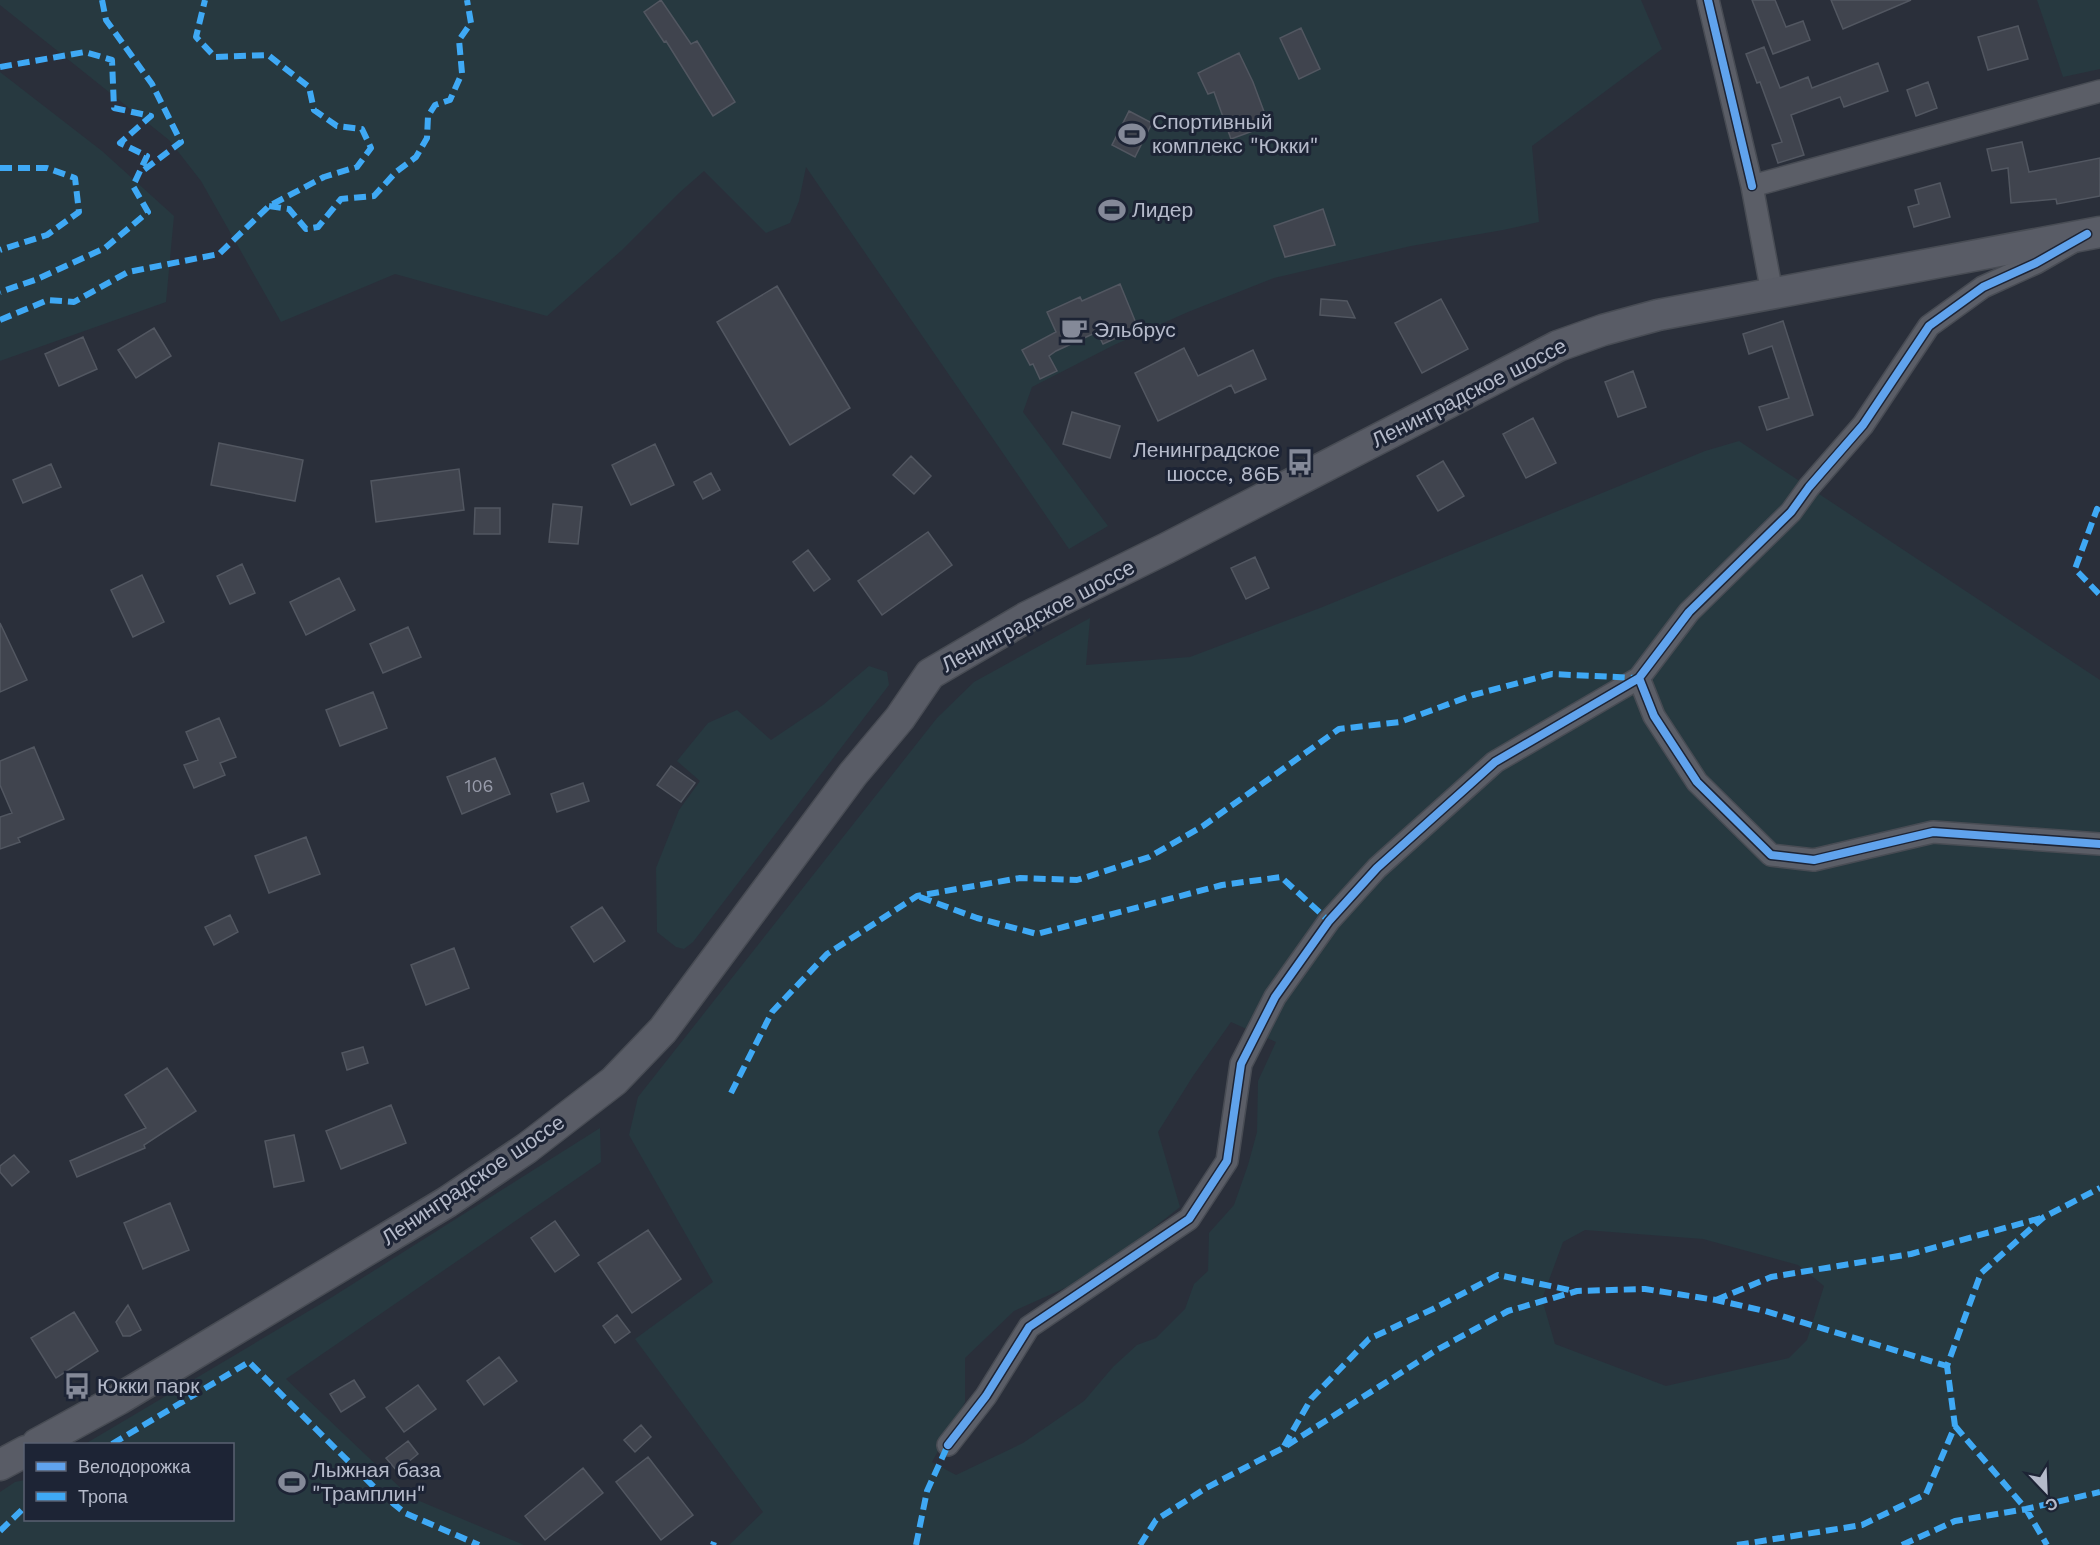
<svg xmlns="http://www.w3.org/2000/svg" width="2100" height="1545" viewBox="0 0 2100 1545" font-family="'Work Sans',sans-serif">
	<style>
		.green { fill: #273940; fill-rule: evenodd }
		.building { fill: #40444e; stroke: #525761; stroke-width: 1.5 }
		.lines { fill: none; stroke-linecap: round; stroke-linejoin: round }
		.minor-casing { stroke: #484c54; stroke-width: 24 }
		.secondary-casing { stroke: #484c54; stroke-width: 33 }
		.minor { stroke: #5b5e67; stroke-width: 21 }
		.secondary { stroke: #595c66; stroke-width: 30 }
		.quiet { stroke: #3fa9f5; stroke-width: 6; stroke-dasharray: 12 6; stroke-linecap: butt }
		.cycleway-casing { stroke: #1d2435; stroke-width: 11 }
		.cycleway { stroke: #60a3ed; stroke-width: 8 }
		.labels { text-anchor: middle; stroke-width: 6; stroke-linejoin: round; paint-order: stroke }
		.number-label { font-size: 18px; fill: #989cab }
		.poi-label { font-size: 21px; fill: #b5baca; stroke: #1d2435; text-anchor: start }
		.street-label { font-size: 21px; fill: #b5baca; stroke: #1d2435 }
	</style>
	<rect width="100%" height="100%" fill="#2a2f3a"/>
	<!-- green -->
	<path class="green" d="M 0,0 L 1641,0 L 1662,49 L 1532,146 L 1539,222 L 1503,230 L 1411,246 L 1274,278 L 1188,312 L 1114,345 L 1032,387 L 1023,412 L 1108,526 L 1069,549 L 806,167 L 799,201 L 790,223 L 766,233 L 704,171 L 679,193 L 622,250 L 547,316 L 395,274 L 281,322 L 201,181 L 169,140 L 0,5 Z
		M 2037,0 L 2100,0 L 2100,69 L 2063,77 Z
		M 0,72 L 102,151 L 174,216 L 166,302 L 0,361 Z
		M 1739,441 L 2100,680 L 2100,1545 L 729,1545 L 763,1512 L 635,1339 L 713,1282 L 629,1135 L 638,1097 L 937,718 L 974,682 L 1090,618 L 1086,665 L 1190,657 L 1320,608 L 1705,451 ZM 1231,1022 L 1276,1042 L 1258,1081 L 1257,1132 L 1248,1165 L 1234,1205 L 1209,1233 L 1208,1271 L 1194,1284 L 1185,1309 L 1156,1338 L 1137,1345 L 1113,1367 L 1084,1401 L 1023,1443 L 956,1475 L 932,1462 L 965,1402 L 965,1358 L 1014,1311 L 1094,1275 L 1180,1207 L 1158,1132 L 1193,1076 ZM 1585,1230 L 1703,1239 L 1798,1265 L 1824,1286 L 1807,1340 L 1789,1358 L 1666,1386 L 1555,1344 L 1542,1299 L 1563,1242 Z
		M 869,666 L 887,672 L 889,685 L 693,942 L 684,949 L 676,947 L 657,932 L 656,868 L 679,810 L 700,781 L 677,761 L 708,723 L 737,710 L 771,740 L 823,705 Z
		M 600,1128 L 601,1162 L 286,1379 L 410,1497 L 524,1545 L 0,1545 L 0,1492 L 15,1482 L 25,1480 L 26,1520 L 232,1520 L 232,1444 L 85,1444 L 329,1299 Z"/>
	<!-- building -->
	<path class="building" d="M 661,0 L 691,44 L 697,41 L 735,102 L 713,116 L 666,41 L 664,42 L 644,12 Z
		M 1752,0 L 1775,0 L 1786,27 L 1803,21 L 1810,40 L 1773,54 Z
		M 1831,0 L 1911,0 L 1843,29 Z
		M 2018,26 L 2028,59 L 1988,70 L 1978,37 Z
		M 1301,28 L 1320,69 L 1299,79 L 1280,38 Z
		M 1764,47 L 1780,88 L 1808,77 L 1812,88 L 1878,63 L 1888,91 L 1844,107 L 1840,97 L 1791,115 L 1804,155 L 1778,163 L 1772,145 L 1782,142 L 1760,82 L 1757,83 L 1746,54 Z
		M 1239,53 L 1253,82 L 1269,125 L 1231,139 L 1214,92 L 1208,94 L 1198,73 Z
		M 1928,82 L 1937,108 L 1916,116 L 1907,90 Z
		M 1129,111 L 1152,123 L 1135,157 L 1112,145 Z
		M 2022,142 L 2029,172 L 2100,158 L 2100,196 L 2057,204 L 2056,199 L 2011,203 L 2008,168 L 1992,171 L 1987,149 Z
		M 1940,183 L 1950,217 L 1914,227 L 1908,207 L 1919,204 L 1915,190 Z
		M 1323,209 L 1335,245 L 1285,257 L 1274,226 Z
		M 1120,284 L 1138,328 L 1103,344 L 1097,332 L 1056,351 L 1049,356 L 1057,371 L 1040,379 L 1033,364 L 1030,365 L 1022,350 L 1056,332 L 1047,312 L 1080,297 L 1082,301 Z
		M 777,286 L 850,408 L 790,445 L 717,322 Z
		M 1321,299 L 1347,301 L 1355,318 L 1320,315 Z
		M 1441,299 L 1468,349 L 1422,373 L 1395,323 Z
		M 1783,321 L 1813,415 L 1767,430 L 1759,407 L 1789,398 L 1772,346 L 1749,354 L 1743,334 Z
		M 154,328 L 171,356 L 136,378 L 118,350 Z
		M 83,337 L 97,369 L 59,386 L 45,354 Z
		M 1184,348 L 1198,376 L 1253,350 L 1266,379 L 1235,393 L 1231,385 L 1158,421 L 1135,373 Z
		M 1633,371 L 1646,407 L 1618,417 L 1605,382 Z
		M 1072,412 L 1120,426 L 1110,458 L 1063,444 Z
		M 1533,418 L 1556,463 L 1526,478 L 1503,434 Z
		M 219,443 L 303,460 L 295,501 L 211,485 Z
		M 655,444 L 674,485 L 631,505 L 612,465 Z
		M 911,456 L 931,476 L 914,494 L 893,475 Z
		M 1443,461 L 1464,496 L 1438,511 L 1417,476 Z
		M 51,464 L 61,487 L 23,503 L 13,480 Z
		M 459,469 L 464,510 L 376,522 L 371,481 Z
		M 711,473 L 720,490 L 703,499 L 694,482 Z
		M 553,504 L 582,507 L 578,544 L 549,542 Z
		M 475,508 L 500,508 L 500,534 L 474,534 Z
		M 928,532 L 952,565 L 882,615 L 858,581 Z
		M 808,550 L 830,579 L 814,591 L 793,562 Z
		M 1255,557 L 1269,588 L 1246,599 L 1231,568 Z
		M 242,564 L 255,593 L 230,604 L 217,576 Z
		M 142,575 L 164,622 L 133,637 L 111,590 Z
		M 339,578 L 355,610 L 306,635 L 290,602 Z
		M 0,623 L 27,680 L 0,692 Z
		M 408,627 L 421,657 L 383,673 L 370,644 Z
		M 373,692 L 387,728 L 340,746 L 326,710 Z
		M 219,718 L 236,757 L 220,763 L 225,775 L 194,788 L 184,765 L 198,760 L 186,732 Z
		M 34,747 L 64,819 L 18,838 L 20,842 L 0,849 L 0,817 L 12,813 L 0,785 L 0,761 Z
		M 495,758 L 510,794 L 462,814 L 447,777 Z
		M 671,766 L 695,783 L 681,802 L 657,785 Z
		M 583,783 L 589,801 L 557,812 L 551,794 Z
		M 306,837 L 320,874 L 269,893 L 255,856 Z
		M 602,907 L 625,941 L 594,962 L 571,927 Z
		M 230,915 L 238,932 L 214,945 L 205,927 Z
		M 454,948 L 469,988 L 426,1005 L 411,965 Z
		M 363,1047 L 368,1063 L 347,1070 L 342,1053 Z
		M 167,1068 L 196,1111 L 144,1145 L 145,1148 L 77,1177 L 70,1161 L 146,1128 L 125,1095 Z
		M 391,1105 L 406,1143 L 341,1169 L 326,1131 Z
		M 294,1135 L 304,1181 L 274,1187 L 265,1141 Z
		M 14,1155 L 29,1172 L 12,1186 L 0,1172 L 0,1166 Z
		M 170,1203 L 189,1250 L 143,1269 L 124,1223 Z
		M 555,1221 L 579,1255 L 555,1272 L 531,1238 Z
		M 648,1230 L 681,1279 L 632,1313 L 598,1263 Z
		M 128,1305 L 141,1330 L 130,1336 L 123,1336 L 116,1322 Z
		M 74,1312 L 98,1351 L 56,1378 L 31,1338 Z
		M 617,1315 L 630,1332 L 615,1343 L 603,1326 Z
		M 499,1357 L 517,1381 L 484,1405 L 467,1381 Z
		M 354,1380 L 365,1397 L 341,1412 L 330,1394 Z
		M 418,1385 L 436,1409 L 404,1432 L 386,1408 Z
		M 641,1425 L 651,1437 L 635,1452 L 624,1440 Z
		M 408,1441 L 418,1454 L 397,1471 L 386,1458 Z
		M 648,1457 L 693,1515 L 661,1540 L 616,1482 Z
		M 583,1468 L 603,1493 L 545,1540 L 525,1516 Z"/>
	<g class="lines">
		<defs>
			<path id="minor" d="M 1708,0 L 1752,186
				M 2071,243 L 2036,263 L 1983,287 L 1929,326 L 1863,425 L 1809,487 L 1791,512 L 1689,612 L 1639,678 L 1654,716 L 1697,782 L 1771,855 L 1814,860 L 1933,832 L 2100,844
				M 1772,293 L 1752,186 L 2100,91
				M 948,1445 L 986,1396 L 1029,1327 L 1189,1219 L 1227,1161 L 1241,1064 L 1275,997 L 1329,921 L 1377,868 L 1495,762 L 1639,678"/>
			<path id="secondary" d="M 37,1444 L 119,1399 L 447,1202 L 527,1148 L 614,1081 L 663,1030 L 853,774 L 900,718 L 930,674 L 1027,617 L 1167,548 L 1558,346 L 1603,330 L 1658,315 L 2100,232
				M 0,1465 L 26,1451"/>
		</defs>
		<!-- minor casing -->
		<use href="#minor" class="minor-casing"/>
		<!-- secondary casing -->
		<use href="#secondary" class="secondary-casing"/>
		<!-- minor -->
		<use href="#minor" class="minor"/>
		<!-- secondary -->
		<use href="#secondary" class="secondary"/>
		<!-- quiet -->
		<path class="quiet" d="M 102,0 L 106,20 L 152,84 L 181,142 L 140,173
			M 0,67 L 85,52 L 112,60 L 114,108 L 151,116 L 120,143 L 147,156 L 133,186 L 148,212 L 105,248 L 35,280 L 0,292
			M 0,168 L 47,168 L 75,178 L 79,212 L 47,235 L 0,250
			M 269,206 L 289,209 L 306,229 L 318,227 L 341,199 L 374,196 L 396,172 L 416,157 L 427,138 L 428,116 L 435,105 L 450,100 L 462,73 L 459,40 L 471,23 L 467,0
			M 0,320 L 48,300 L 74,302 L 128,272 L 219,254 L 269,206 L 324,177 L 357,167 L 371,148 L 362,129 L 337,126 L 314,110 L 309,87 L 268,55 L 215,57 L 196,37 L 205,0
			M 2100,511 L 2097,509 L 2075,569 L 2100,595
			M 920,897 L 977,918 L 1037,934 L 1222,885 L 1281,877 L 1329,921
			M 731,1093 L 772,1012 L 827,954 L 917,896 L 1020,878 L 1077,880 L 1149,857 L 1203,826 L 1339,729 L 1400,722 L 1473,695 L 1552,674 L 1637,678
			M 1716,1300 L 1771,1277 L 1911,1254 L 2041,1218
			M 1955,1426 L 2026,1509 L 2047,1545
			M 112,1444 L 249,1362 L 378,1491 L 405,1513 L 479,1545
			M 1284,1446 L 1311,1399 L 1369,1339 L 1433,1309 L 1498,1275 L 1574,1291
			M 0,1531 L 26,1506
			M 713,1545 L 714,1542
			M 916,1545 L 927,1491 L 948,1445
			M 1140,1545 L 1156,1520 L 1206,1488 L 1283,1448 L 1435,1351 L 1508,1311 L 1577,1291 L 1645,1289 L 1716,1300 L 1765,1311 L 1947,1366
			M 1737,1545 L 1862,1525 L 1926,1494 L 1955,1426 L 1947,1366 L 1981,1273 L 2044,1217 L 2100,1188
			M 1902,1545 L 1955,1521 L 2026,1509 L 2100,1492"/>
		<defs>
			<path id="cycleway" d="M 1708,0 L 1752,186
				M 2087,234 L 2036,263 L 1983,287 L 1929,326 L 1863,425 L 1809,487 L 1791,512 L 1689,612 L 1639,678 L 1654,716 L 1697,782 L 1771,855 L 1814,860 L 1933,832 L 2100,844
				M 948,1445 L 986,1396 L 1029,1327 L 1189,1219 L 1227,1161 L 1241,1064 L 1275,997 L 1329,921 L 1377,868 L 1495,762 L 1639,678"/>
		</defs>
		<!-- cycleway casing -->
		<use href="#cycleway" class="cycleway-casing"/>
		<!-- cycleway -->
		<use href="#cycleway" class="cycleway"/>
	</g>
	<!-- icons -->
	<defs>
		<symbol id="stadium-bare" viewBox="-9 -9 18 18"><path d="M0-5a6.5 5 0 1 0 0 10a6.5 5 0 1 0 0-10ZM-3.5-1.8h7v3.6h-7Z" fill="#848998" stroke="#1d2435" stroke-width="2.5" paint-order="stroke"/></symbol>
		<symbol id="cafe-bare" viewBox="-9 -9 18 18"><path d="M-5.5-4.5H6V0H3Q3 3.5 0 3.5H-2.5Q-5.5 3.5-5.5 0ZM3-3.2v2h1.7v-2ZM-6 4.5H4V6H-6Z" fill="#848998" stroke="#1d2435" stroke-width="2.5" paint-order="stroke"/></symbol>
		<symbol id="bus-bare" viewBox="-9 -9 18 18"><path d="M-5-6H5V4H4V6H2V4H-2V6H-4V4H-5ZM-3.5-4V0h7V-4ZM-3.5 1.2v1.5H-2V1.2ZM2 1.2v1.5H3.5V1.2Z" fill="#848998" stroke="#1d2435" stroke-width="2.5" paint-order="stroke"/></symbol>
	</defs>
	<g fill-rule="evenodd">
		<use href="#stadium-bare" x="1113" y="115" width="38" height="38"/>
		<use href="#stadium-bare" x="1093" y="191" width="38" height="38"/>
		<use href="#cafe-bare" x="1055" y="311" width="38" height="38"/>
		<use href="#bus-bare" x="1281" y="443" width="38" height="38"/>
		<use href="#bus-bare" x="58" y="1367" width="38" height="38"/>
		<use href="#stadium-bare" x="273" y="1463" width="38" height="38"/>
	</g>
	<g class="labels">
		<!-- number labels -->
		<g class="number-label">
			<text x="479" y="792">106</text>
		</g>
		<!-- poi labels -->
		<g class="poi-label">
			<text x="1152" y="129">Спортивный<tspan x="1152" dy="24">комплекс "Юкки"</tspan></text>
			<text x="1132" y="217">Лидер</text>
			<text x="1094" y="337">Эльбрус</text>
			<text x="1280" y="457" text-anchor="end">Ленинградское<tspan x="1280" dy="24">шоссе, 86Б</tspan></text>
			<text x="97" y="1393">Юкки парк</text>
			<text x="312" y="1477">Лыжная база<tspan x="312" dy="24">"Трамплин"</tspan></text>
		</g>
		<!-- street labels -->
		<g class="street-label">
			<text transform="translate(1469 393) rotate(-27)" y="7">Ленинградское шоссе</text>
			<text transform="translate(1038 616) rotate(-28)" y="7">Ленинградское шоссе</text>
			<text transform="translate(473 1180) rotate(-34)" y="7">Ленинградское шоссе</text>
		</g>
	</g>
	<!-- legend -->
	<rect x="24" y="1443" width="210" height="78" fill="#1d2435" stroke="#5a6071" stroke-width="1.5"/>
	<rect x="36" y="1462" width="30" height="9" fill="#60a3ed" stroke="#5a6071" stroke-width="1.5"/>
	<text x="78" y="1473" font-size="18" fill="#b5baca">Велодорожка</text>
	<rect x="36" y="1492" width="30" height="9" fill="#3fa9f5" stroke="#5a6071" stroke-width="1.5"/>
	<text x="78" y="1503" font-size="18" fill="#b5baca">Тропа</text>
	<!-- north arrow -->
	<g transform="translate(2046 1491) rotate(157)" stroke="#1d2435" stroke-width="4.5" paint-order="stroke">
	<path d="M0-4.5L10 22L0 15L-10 22Z" fill="#b5baca"/>
	<text y="-9" font-size="16" font-weight="bold" text-anchor="middle" fill="#b5baca">С</text>
	</g>
</svg>
